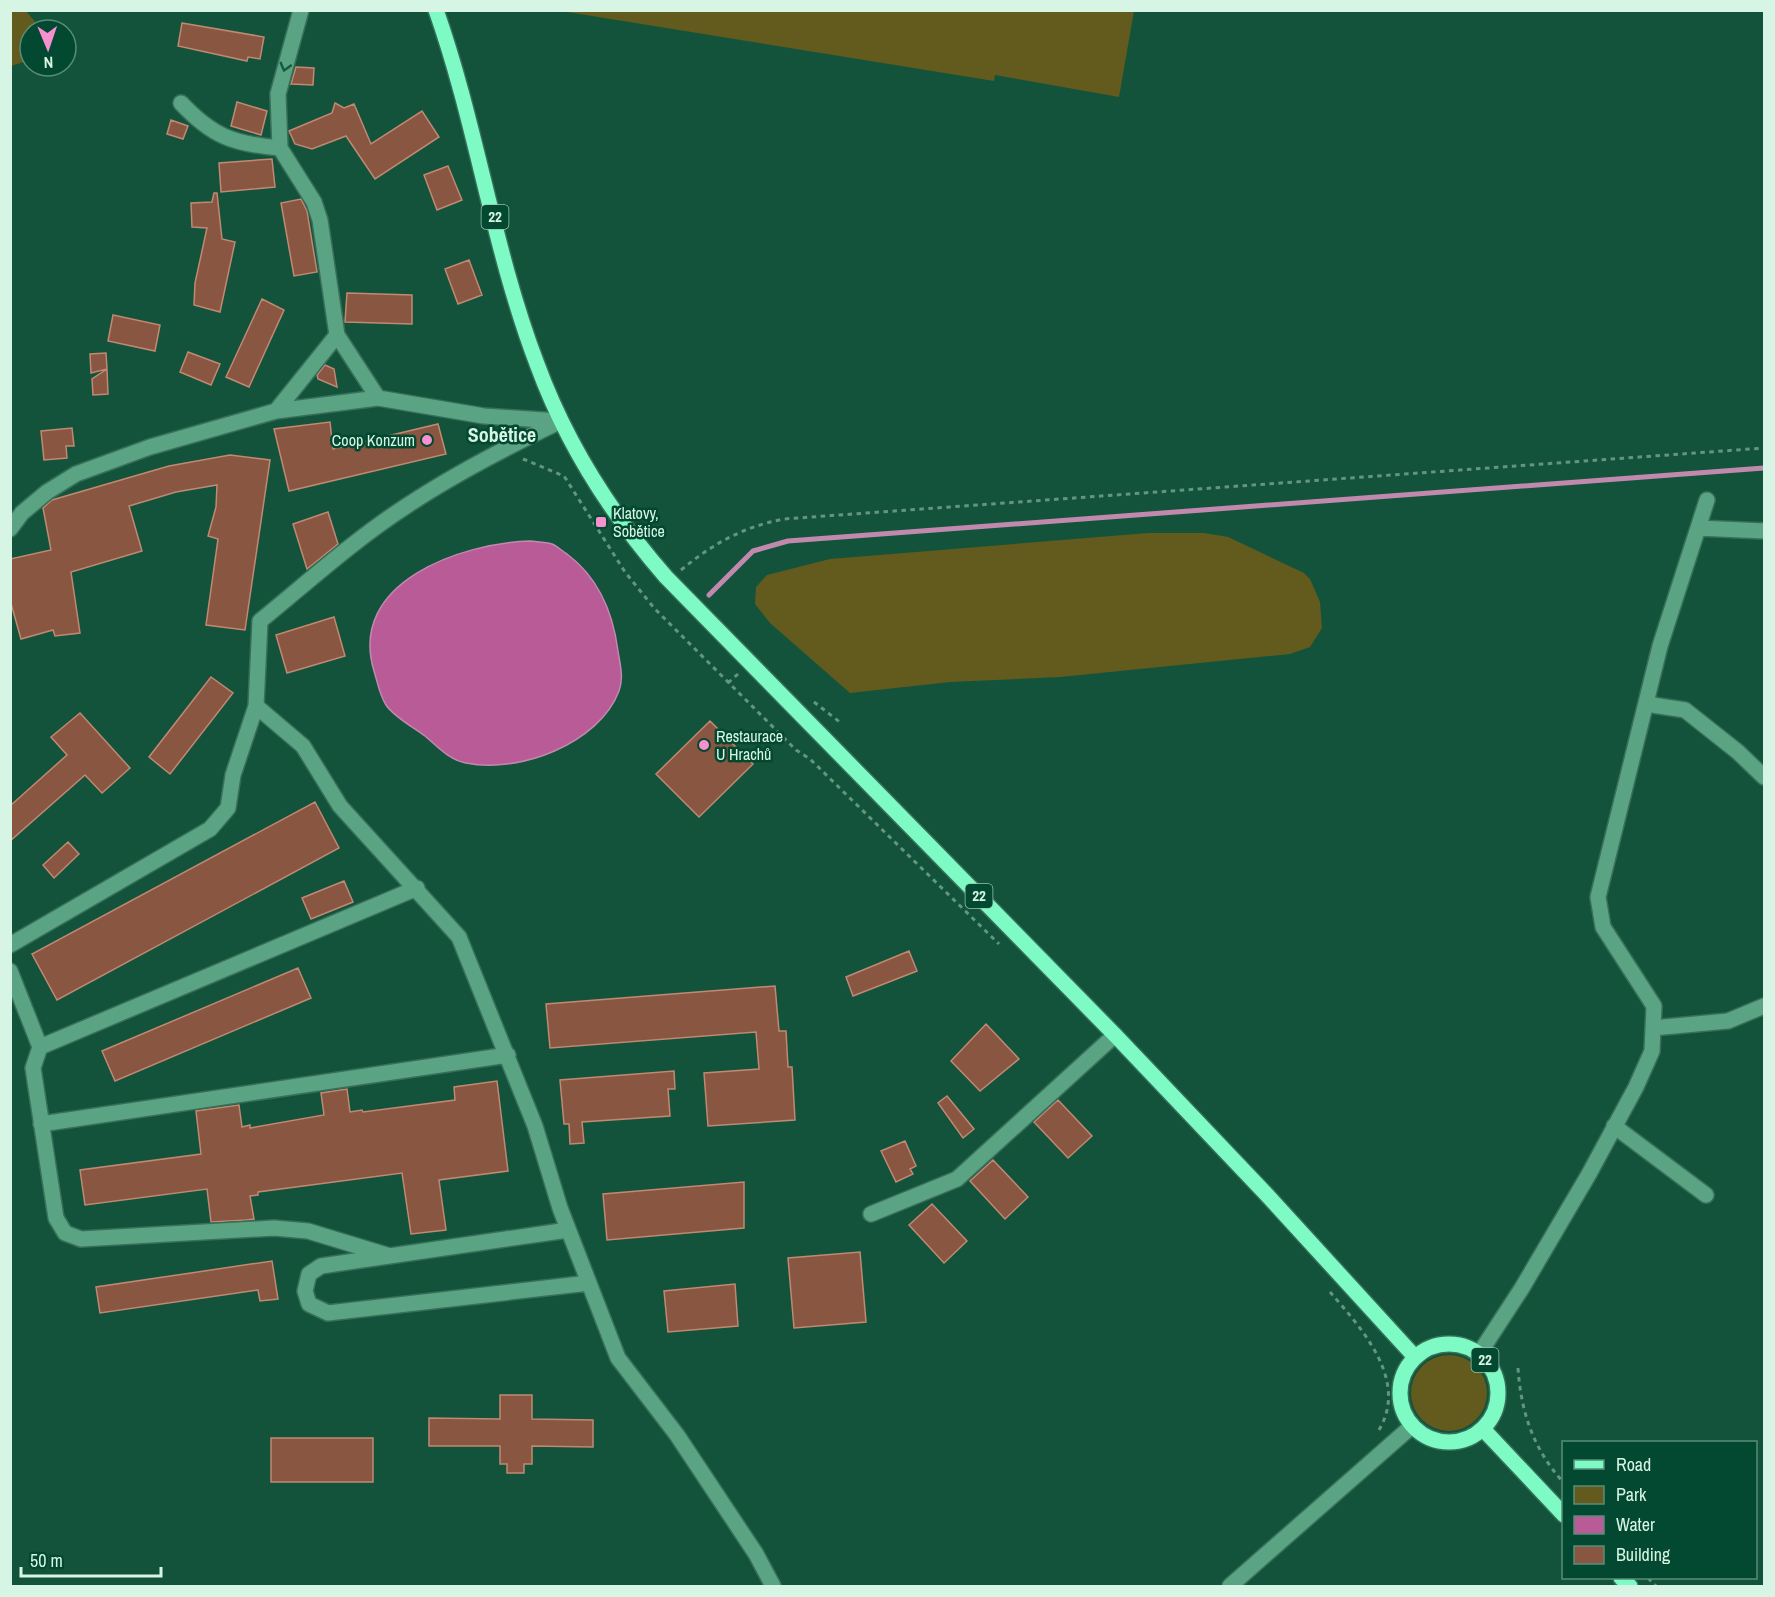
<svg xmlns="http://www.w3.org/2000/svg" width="1775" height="1597" viewBox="0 0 1775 1597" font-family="'Archivo Narrow',sans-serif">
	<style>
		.green { fill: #625b1d }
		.water { fill: #b85b96; stroke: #c189ae; stroke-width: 1.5 }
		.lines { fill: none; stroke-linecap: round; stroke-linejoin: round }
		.stream { stroke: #c189ae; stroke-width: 5 }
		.building { fill: #895641; stroke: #c08973; stroke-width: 1.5 }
		.minor-casing { stroke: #37705a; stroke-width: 18 }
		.major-casing { stroke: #37705a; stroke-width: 18 }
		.path { stroke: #649580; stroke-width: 3; stroke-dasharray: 4.5 4.5; stroke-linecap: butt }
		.minor { stroke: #5aa483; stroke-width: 15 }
		.major { stroke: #7efac4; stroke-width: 15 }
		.oneway { stroke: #145a41 }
		.poi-dot { fill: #f690cf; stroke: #034830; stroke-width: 2 }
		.labels { text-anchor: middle; stroke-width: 5; stroke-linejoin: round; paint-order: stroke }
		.shield { fill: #034830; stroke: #97c1af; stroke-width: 1.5 }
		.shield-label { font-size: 15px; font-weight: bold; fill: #d7f5e5 }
		.poi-label { font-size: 16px; fill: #d7f5e5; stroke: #034830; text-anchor: start }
		.quarter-label { font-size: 20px; font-weight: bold; fill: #d7f5e5; stroke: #034830 }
	</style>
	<rect width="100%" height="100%" fill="#14533b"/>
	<!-- green -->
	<path class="green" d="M 11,10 L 26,11 L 42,30 L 30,30 L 30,60 L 11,66 Z
		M 561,11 L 1134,10 L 1134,11 L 1119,97 L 995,75 L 994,81 Z
		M 1148,533 L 1204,533 L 1228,537 L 1304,573 L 1310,579 L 1320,602 L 1322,628 L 1310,647 L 1290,654 L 1060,677 L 950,682 L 850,693 L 770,623 L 755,604 L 756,587 L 767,575 L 830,559 Z
		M1411 1393a38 38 0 1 1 76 0a38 38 0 1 1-76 0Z"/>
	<!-- water -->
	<path class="water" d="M 530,541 C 537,542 545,542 552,544 C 557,546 562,551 567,554 C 599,578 613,612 618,651 C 620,664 624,678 619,691 C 599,744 518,774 466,763 C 449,760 437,746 425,736 C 413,727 394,717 386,705 C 380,696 377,681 374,671 C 347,582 462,543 530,541 Z"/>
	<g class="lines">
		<!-- stream -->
		<path class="stream" d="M 709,595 L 753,551 L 788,541 L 1764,468"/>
	</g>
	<!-- building -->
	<path class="building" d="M 182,23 L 264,37 L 260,59 L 248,57 L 247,61 L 178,46 Z
		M 296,67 L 314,68 L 313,85 L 291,84 Z
		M 237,102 L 267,111 L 261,135 L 231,126 Z
		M 335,103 L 344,108 L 354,104 L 371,144 L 422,111 L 439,137 L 375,179 L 346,136 L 312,149 L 295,144 L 289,131 L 332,113 Z
		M 171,120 L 188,126 L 183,139 L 167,134 Z
		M 272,159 L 275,187 L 221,192 L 219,163 Z
		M 448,166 L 462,200 L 437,210 L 424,175 Z
		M 214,193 L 217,193 L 222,239 L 235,242 L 220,312 L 194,305 L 195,283 L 207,228 L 192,227 L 191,203 L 212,202 Z
		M 301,199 L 307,211 L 317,272 L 294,276 L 281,203 Z
		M 469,260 L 482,295 L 458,304 L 445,269 Z
		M 347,293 L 412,295 L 412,324 L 345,322 Z
		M 262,299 L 284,310 L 249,387 L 226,377 Z
		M 113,315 L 160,325 L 155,351 L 108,341 Z
		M 188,352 L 220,364 L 211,385 L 180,372 Z
		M 106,353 L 107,369 L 91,373 L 90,354 Z
		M 325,365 L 334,369 L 337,387 L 318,379 L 317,375 Z
		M 107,369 L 108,394 L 93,395 L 92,379 Z
		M 330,422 L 333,449 L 438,424 L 446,454 L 289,491 L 274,429 Z
		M 72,428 L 74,446 L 66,446 L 67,458 L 44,460 L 41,431 Z
		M 230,455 L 270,460 L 245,630 L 206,625 L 218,539 L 208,536 L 216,507 L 217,485 L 176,492 L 129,506 L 142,551 L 71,572 L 80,633 L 55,636 L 53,630 L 21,639 L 10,600 L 10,559 L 51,550 L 43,508 L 52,500 L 169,466 Z
		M 328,512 L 338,544 L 307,569 L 293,524 Z
		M 334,617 L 345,656 L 287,673 L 276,635 Z
		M 211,677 L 233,693 L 170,774 L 149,757 Z
		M 80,713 L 130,768 L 102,793 L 85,775 L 10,841 L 10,806 L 67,755 L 51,737 Z
		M 710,721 L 753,764 L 699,817 L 656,774 Z
		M 315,802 L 339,848 L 57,1000 L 32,954 Z
		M 68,842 L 79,854 L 54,878 L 43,865 Z
		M 344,881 L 353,902 L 311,919 L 302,898 Z
		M 909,951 L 917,971 L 853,996 L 846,977 Z
		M 298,968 L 311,998 L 115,1081 L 102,1051 Z
		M 775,986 L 779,1031 L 786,1031 L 788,1067 L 792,1067 L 795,1120 L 708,1126 L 704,1073 L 759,1069 L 756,1032 L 550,1048 L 546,1004 Z
		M 986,1024 L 1019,1059 L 980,1091 L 951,1061 Z
		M 674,1071 L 675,1089 L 668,1089 L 670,1116 L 582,1122 L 584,1143 L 570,1144 L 569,1124 L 564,1124 L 560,1080 Z
		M 497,1081 L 508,1171 L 439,1180 L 446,1230 L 411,1234 L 402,1173 L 258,1192 L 258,1195 L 250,1196 L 254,1219 L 246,1220 L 211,1222 L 207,1189 L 85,1205 L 80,1170 L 201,1154 L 196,1111 L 239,1105 L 242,1127 L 250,1125 L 250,1128 L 324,1115 L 321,1093 L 347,1089 L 350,1112 L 362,1110 L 363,1112 L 455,1100 L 454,1087 Z
		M 947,1096 L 974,1129 L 963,1138 L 938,1103 Z
		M 1058,1100 L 1092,1136 L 1068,1158 L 1034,1122 Z
		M 905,1141 L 916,1166 L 910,1169 L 913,1174 L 896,1182 L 881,1151 Z
		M 993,1160 L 1028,1197 L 1005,1219 L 970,1181 Z
		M 744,1182 L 744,1228 L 607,1240 L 603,1194 Z
		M 932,1204 L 967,1241 L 944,1263 L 909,1225 Z
		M 860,1252 L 866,1322 L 794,1328 L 788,1258 Z
		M 272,1261 L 278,1299 L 260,1301 L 258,1290 L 100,1313 L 96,1287 Z
		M 735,1284 L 738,1326 L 668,1332 L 664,1291 Z
		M 500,1395 L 532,1395 L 532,1419 L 593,1420 L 593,1447 L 532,1446 L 532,1464 L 524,1464 L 524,1473 L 507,1473 L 507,1464 L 500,1464 L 500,1446 L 429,1446 L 429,1418 L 500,1419 Z
		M 271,1438 L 373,1438 L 373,1482 L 271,1482 Z"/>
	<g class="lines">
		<defs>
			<path id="minor" d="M 301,10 L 278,94 L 280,148 L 314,202 L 320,220 L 337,335 L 378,398
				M 181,103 C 213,137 234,144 280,148
				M 276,411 L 337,335
				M 561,421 C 509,446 456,473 408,505 C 355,539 308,582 260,621 L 256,706 L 303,746 L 340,806 L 459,937 L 535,1126 L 560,1208 L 618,1358 L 677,1435 L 756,1554 L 773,1586
				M 1698,528 L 1764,531
				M 10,529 L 22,513 L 47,492 L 76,474 L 150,447 L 276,411 L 378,398 L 484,416 L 558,421
				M 1646,704 L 1685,710 L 1738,752 L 1764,777
				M 10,945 L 210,829 L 228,808 L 233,775 L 256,706
				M 10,971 L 40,1047 L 33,1068 L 56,1218 L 65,1233 L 81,1239 L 274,1228 L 308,1231 L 390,1256
				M 1653,1028 L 1728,1021 L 1764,1006
				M 40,1047 L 417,888
				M 41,1124 L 508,1055
				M 1614,1126 L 1706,1195
				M 871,1214 L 957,1179 L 1115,1035
				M 568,1230 L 321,1266 L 309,1274 L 305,1291 L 309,1304 L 328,1313 L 589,1283
				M 1479,1354 L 1522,1288 L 1589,1174 L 1636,1087 L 1652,1051 L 1654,1006 L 1603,927 L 1598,897 L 1660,646 L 1707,500
				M 1230,1586 L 1412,1426"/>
			<path id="major" d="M 436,10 C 477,126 493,249 537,364 C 566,443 611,514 666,577 L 1115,1035 L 1267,1195 L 1415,1357
				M1400 1393a49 49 0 1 1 98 0a49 49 0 1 1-98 0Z
				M 1483,1429 L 1564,1515
				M 1621,1578 L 1630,1586"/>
		</defs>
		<!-- minor casing -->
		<use href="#minor" class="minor-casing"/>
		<!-- major casing -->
		<use href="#major" class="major-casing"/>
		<!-- path -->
		<path class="path" d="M 523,459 L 564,476 L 625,572 L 654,608 L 796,750 L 810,759 L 999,944
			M 681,570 C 714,543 743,527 784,519 L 1764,448
			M 728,683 L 738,674
			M 814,702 L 841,723
			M 1330,1292 C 1362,1329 1411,1382 1377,1433
			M 1518,1368 C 1521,1412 1533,1449 1564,1483
			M 1648,1578 L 1656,1586"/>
		<!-- minor -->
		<use href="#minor" class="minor"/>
		<!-- major -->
		<use href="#major" class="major"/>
	</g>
	<!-- one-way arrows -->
	<defs><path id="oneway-chevron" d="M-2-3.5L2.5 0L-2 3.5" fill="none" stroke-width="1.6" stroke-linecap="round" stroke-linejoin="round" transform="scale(1.5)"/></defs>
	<use class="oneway" href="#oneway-chevron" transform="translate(285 67) rotate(105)"/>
	<!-- markers -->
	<g class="poi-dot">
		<circle cx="427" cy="440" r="6"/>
		<rect x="595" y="516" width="12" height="12" rx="3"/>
		<circle cx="704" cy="745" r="6"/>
	</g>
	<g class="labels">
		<!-- shield labels -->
		<g class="shield">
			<rect x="481.5" y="205" width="27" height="24" rx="4.5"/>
			<rect x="965.5" y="884" width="27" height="24" rx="4.5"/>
			<rect x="1471.5" y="1348" width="27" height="24" rx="4.5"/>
		</g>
		<g class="shield-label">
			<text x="495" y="222">22</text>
			<text x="979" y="901">22</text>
			<text x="1485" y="1365">22</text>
		</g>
		<!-- poi labels -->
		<g class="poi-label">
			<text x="415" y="446" text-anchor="end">Coop Konzum</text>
			<text x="613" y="519">Klatovy,<tspan x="613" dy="18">Sobětice</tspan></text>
			<text x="716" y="742">Restaurace<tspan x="716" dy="18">U Hrachů</tspan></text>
		</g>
		<!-- quarter labels -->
		<g class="quarter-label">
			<text x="502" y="442">Sobětice</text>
		</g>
	</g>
	<!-- border -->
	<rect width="1775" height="1597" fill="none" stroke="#d7f5e5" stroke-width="24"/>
	<!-- legend -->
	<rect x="1562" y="1441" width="195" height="138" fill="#034830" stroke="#588d78" stroke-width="1.5"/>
	<rect x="1574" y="1460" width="30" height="9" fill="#7efac4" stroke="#588d78" stroke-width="1.5"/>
	<text x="1616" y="1471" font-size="18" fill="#d7f5e5">Road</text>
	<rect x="1574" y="1486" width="30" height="18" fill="#625b1d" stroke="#588d78" stroke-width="1.5"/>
	<text x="1616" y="1501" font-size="18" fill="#d7f5e5">Park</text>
	<rect x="1574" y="1516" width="30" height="18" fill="#b85b96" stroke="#588d78" stroke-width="1.5"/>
	<text x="1616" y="1531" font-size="18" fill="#d7f5e5">Water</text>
	<rect x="1574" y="1546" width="30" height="18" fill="#895641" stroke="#588d78" stroke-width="1.5"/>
	<text x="1616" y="1561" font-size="18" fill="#d7f5e5">Building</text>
	<!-- north arrow -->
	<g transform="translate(48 48) rotate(178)"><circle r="28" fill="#034830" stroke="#588d78" stroke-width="1.5"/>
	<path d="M0-4.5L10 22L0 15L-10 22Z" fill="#f690cf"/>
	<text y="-9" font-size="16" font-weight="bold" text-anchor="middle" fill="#d7f5e5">N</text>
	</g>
	<!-- scale -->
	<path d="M21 1567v9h140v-9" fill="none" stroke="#d7f5e5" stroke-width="3"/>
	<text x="30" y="1567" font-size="18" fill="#d7f5e5" stroke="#034830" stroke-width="4.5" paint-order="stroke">50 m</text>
</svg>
